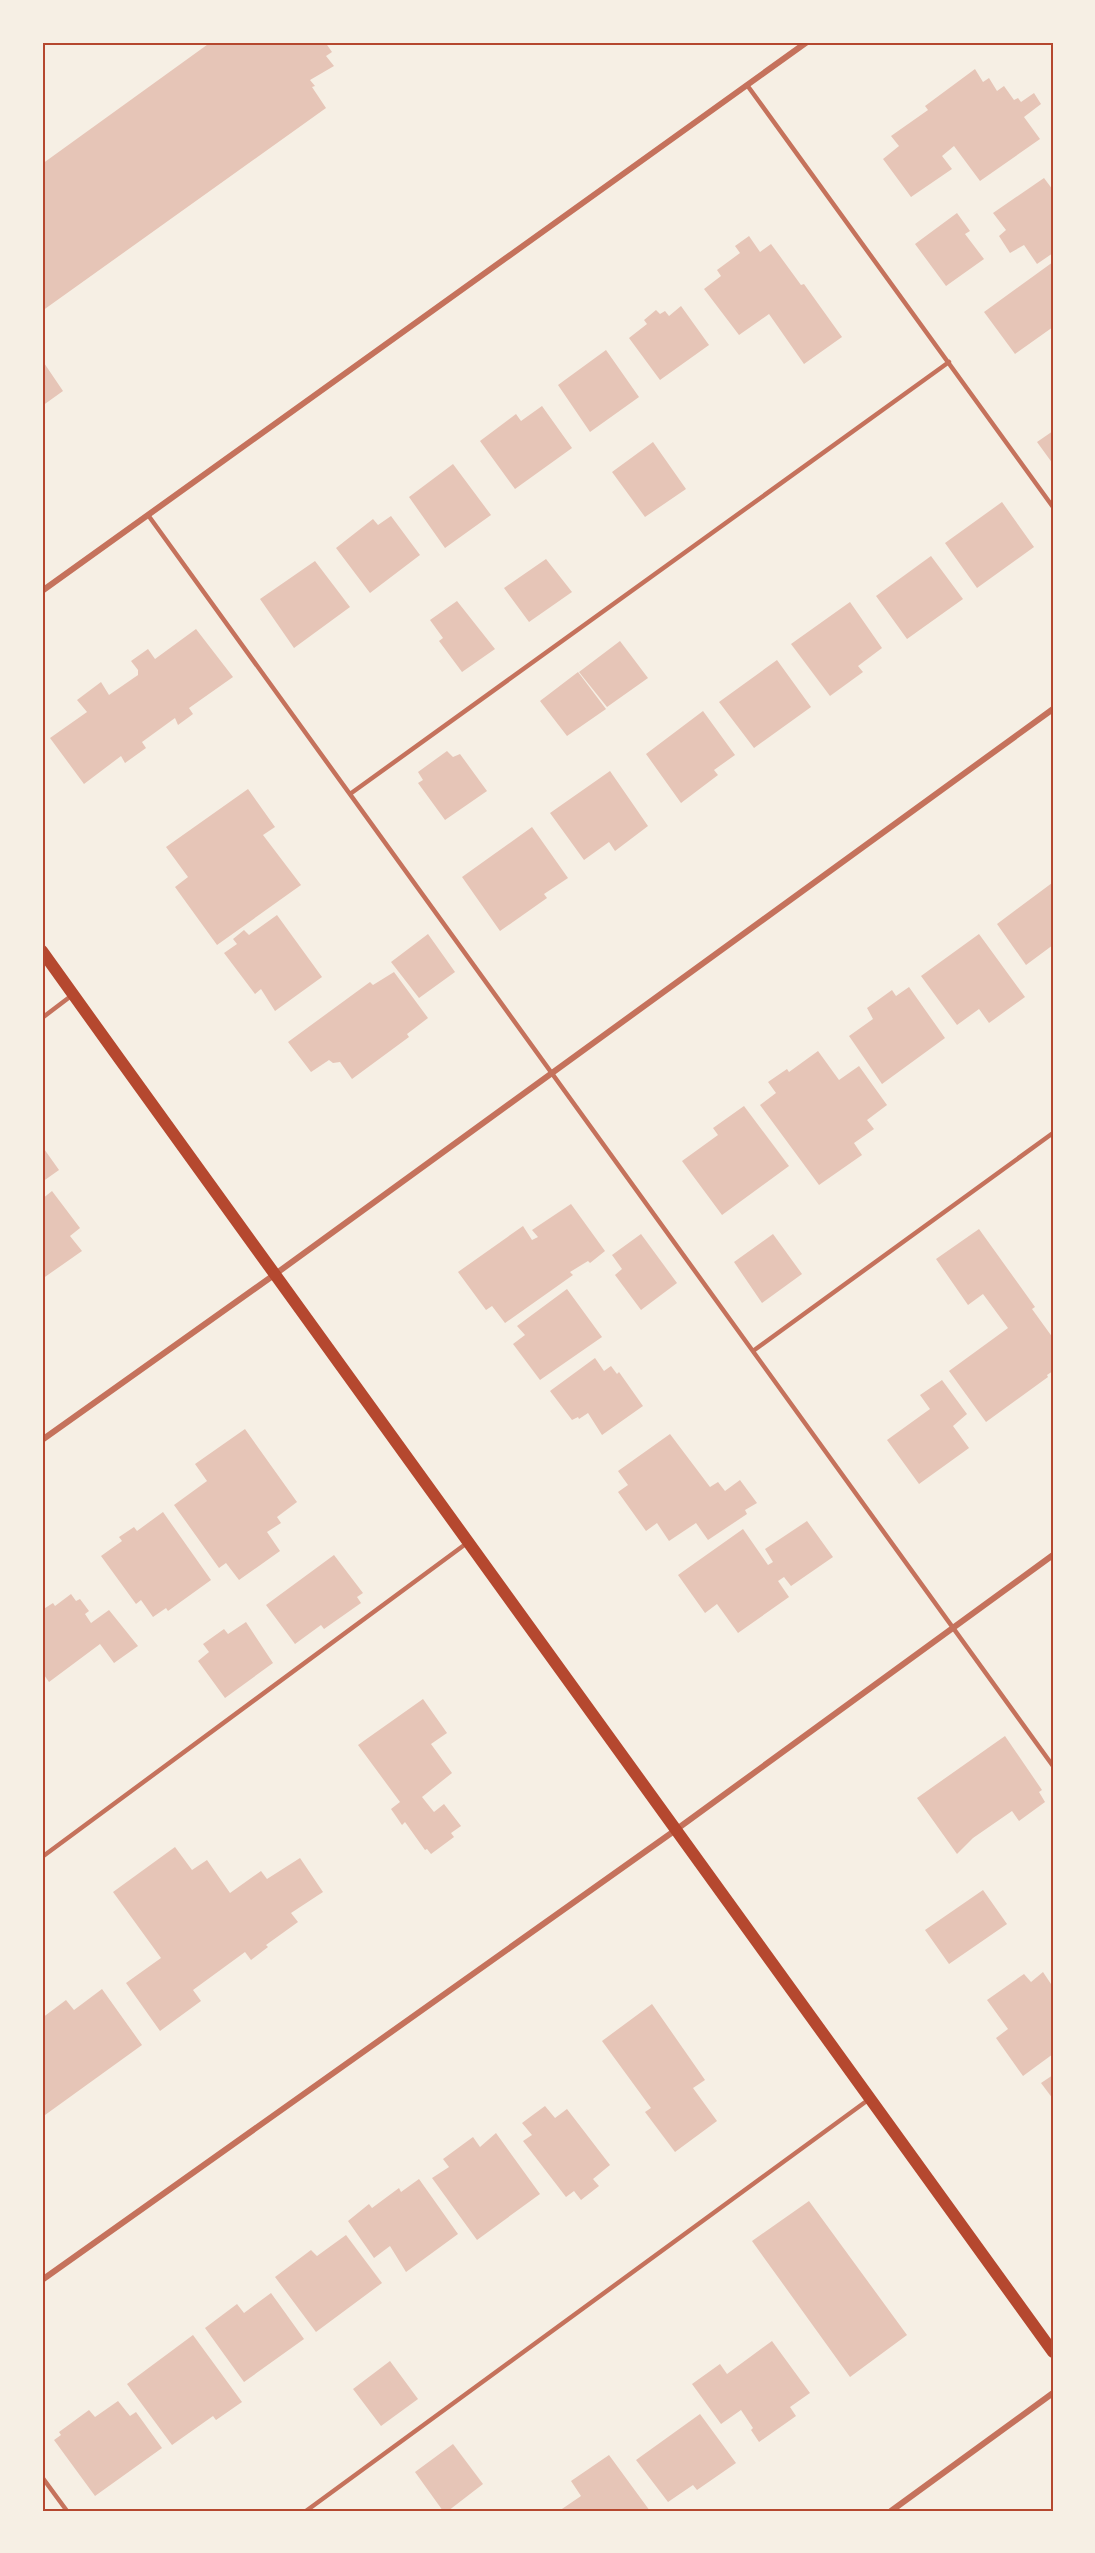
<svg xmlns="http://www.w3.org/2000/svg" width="1095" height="2553" viewBox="0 0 1095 2553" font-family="'IBM Plex Sans',sans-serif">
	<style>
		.building { fill: #e6c5b7 }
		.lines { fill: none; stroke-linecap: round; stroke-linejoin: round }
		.service { stroke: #c5725c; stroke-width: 4.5 }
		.minor { stroke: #c5725c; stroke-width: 6 }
		.secondary { stroke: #b5482f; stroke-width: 12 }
		.neatline { fill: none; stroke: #b5482f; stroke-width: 2 }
	</style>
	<rect width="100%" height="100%" fill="#f6efe4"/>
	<!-- building -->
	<path class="building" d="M 211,42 L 325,42 L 332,52 L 326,56 L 334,66 L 310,80 L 315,86 L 312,87 L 326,108 L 42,311 L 42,164 Z
		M 975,69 L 983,82 L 989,78 L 997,91 L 1004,86 L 1014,100 L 1018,98 L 1021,102 L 1034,93 L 1041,104 L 1024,117 L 1040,139 L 980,181 L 954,146 L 942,156 L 952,169 L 911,197 L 883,159 L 899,146 L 891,136 L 928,110 L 925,106 Z
		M 1044,178 L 1053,190 L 1053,253 L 1037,264 L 1024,245 L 1010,253 L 999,236 L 1006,230 L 993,213 Z
		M 957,213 L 970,231 L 965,234 L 984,259 L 946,286 L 915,244 Z
		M 749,236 L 760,252 L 771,244 L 801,285 L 804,284 L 842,337 L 804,364 L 769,314 L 739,335 L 704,289 L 721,276 L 717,270 L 740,253 L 735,246 Z
		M 1053,262 L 1053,327 L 1015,354 L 984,312 Z
		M 681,306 L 709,345 L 660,380 L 629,338 L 647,324 L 644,320 L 656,310 L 660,314 L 665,311 L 669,316 Z
		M 606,350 L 639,397 L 590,432 L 558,385 Z
		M 42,360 L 63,391 L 42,406 Z
		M 542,406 L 572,448 L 515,489 L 480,441 L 516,414 L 521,421 Z
		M 1053,431 L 1053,464 L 1037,442 Z
		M 653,442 L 686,489 L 645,517 L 612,472 Z
		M 453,464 L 491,515 L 445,548 L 409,497 Z
		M 1002,502 L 1034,547 L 977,588 L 945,543 Z
		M 391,516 L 420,555 L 370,593 L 336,548 L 373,519 L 378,525 Z
		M 931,556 L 963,599 L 907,639 L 876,596 Z
		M 546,559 L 572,592 L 529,622 L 504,588 Z
		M 315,561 L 350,607 L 294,648 L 260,599 Z
		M 457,601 L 495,649 L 462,672 L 439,641 L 443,638 L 430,620 Z
		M 850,602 L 882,648 L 858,666 L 863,672 L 830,696 L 791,644 Z
		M 196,629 L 233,677 L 189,708 L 193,714 L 178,725 L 175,718 L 142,742 L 146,748 L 125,763 L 121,756 L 84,784 L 50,738 L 87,712 L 77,700 L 101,682 L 109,695 L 138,675 L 138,670 L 131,661 L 148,649 L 155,659 Z
		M 620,641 L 648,678 L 607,707 L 579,672 Z
		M 777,660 L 811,707 L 754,748 L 719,702 Z
		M 578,672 L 606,709 L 567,736 L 540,701 Z
		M 703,711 L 735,755 L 714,770 L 718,775 L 681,803 L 646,754 Z
		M 447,751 L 453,757 L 460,754 L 487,791 L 445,820 L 418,783 L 423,780 L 418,772 Z
		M 610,771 L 648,826 L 615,851 L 609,842 L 584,860 L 550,813 Z
		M 248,789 L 275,827 L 263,835 L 301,885 L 217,945 L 175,887 L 188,877 L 166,847 Z
		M 532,827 L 568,878 L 544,894 L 547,898 L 500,931 L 462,877 Z
		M 1052,883 L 1053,945 L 1026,965 L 997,924 Z
		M 277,915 L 322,977 L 275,1011 L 261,989 L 255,994 L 224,953 L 237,944 L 233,939 L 244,930 L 249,935 Z
		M 428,934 L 455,972 L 419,998 L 391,962 Z
		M 979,934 L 1025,997 L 989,1023 L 979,1009 L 957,1025 L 921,976 Z
		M 394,972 L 428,1018 L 407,1034 L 409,1037 L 352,1079 L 340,1062 L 333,1063 L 329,1060 L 311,1072 L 288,1042 L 370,982 L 373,985 Z
		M 909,987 L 945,1038 L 882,1084 L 849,1036 L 873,1019 L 867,1008 L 892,990 L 896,996 Z
		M 818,1051 L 839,1080 L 859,1066 L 887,1105 L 867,1120 L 874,1129 L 854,1143 L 862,1155 L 819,1185 L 760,1105 L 776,1093 L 768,1082 L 787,1069 L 789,1072 Z
		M 744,1106 L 789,1166 L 722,1215 L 682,1161 L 718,1135 L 713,1128 Z
		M 42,1146 L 59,1170 L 42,1182 Z
		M 52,1191 L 80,1228 L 70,1236 L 82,1251 L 42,1279 L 42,1199 Z
		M 571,1204 L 605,1251 L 590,1263 L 588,1261 L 570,1272 L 573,1275 L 505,1323 L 492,1306 L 486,1310 L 458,1272 L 523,1226 L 532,1240 L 538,1237 L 532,1230 Z
		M 979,1229 L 1035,1307 L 1032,1309 L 1053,1338 L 1053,1371 L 1047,1375 L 1048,1377 L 986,1422 L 949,1371 L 1008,1328 L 983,1294 L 968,1305 L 936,1259 Z
		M 641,1234 L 677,1283 L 641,1310 L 615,1275 L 622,1269 L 612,1255 Z
		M 773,1234 L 802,1274 L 762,1303 L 734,1262 Z
		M 567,1289 L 602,1337 L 540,1380 L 513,1344 L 525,1335 L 517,1326 Z
		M 595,1358 L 604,1371 L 611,1366 L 617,1374 L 619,1372 L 643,1406 L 602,1435 L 588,1413 L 579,1419 L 578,1417 L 572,1420 L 550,1391 Z
		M 942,1380 L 967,1414 L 953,1426 L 969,1448 L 919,1484 L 887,1440 L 930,1409 L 920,1395 Z
		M 245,1429 L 297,1502 L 277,1517 L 281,1523 L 267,1532 L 280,1551 L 239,1580 L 226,1563 L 219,1568 L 174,1505 L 207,1481 L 195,1464 Z
		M 670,1434 L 710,1487 L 718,1482 L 725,1491 L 740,1480 L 757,1503 L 745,1510 L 747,1514 L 708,1540 L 696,1523 L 669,1541 L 657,1523 L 646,1531 L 618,1492 L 628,1485 L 618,1471 Z
		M 163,1512 L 211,1580 L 168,1611 L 166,1608 L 153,1617 L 141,1600 L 136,1604 L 101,1556 L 122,1541 L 119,1537 L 134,1527 L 137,1531 Z
		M 807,1521 L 833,1557 L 791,1586 L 784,1577 L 778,1581 L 789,1597 L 738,1633 L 717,1604 L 705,1613 L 678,1575 L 743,1529 L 768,1565 L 773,1562 L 765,1549 Z
		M 334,1555 L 363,1593 L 357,1597 L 361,1603 L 324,1629 L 321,1625 L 295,1644 L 266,1605 Z
		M 71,1594 L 76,1601 L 80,1599 L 89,1611 L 85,1614 L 91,1623 L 109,1610 L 138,1646 L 114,1663 L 100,1644 L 49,1682 L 42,1672 L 42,1610 L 53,1603 L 55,1606 Z
		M 246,1622 L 273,1663 L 225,1698 L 198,1661 L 209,1652 L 203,1644 L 224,1629 L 228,1634 Z
		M 423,1699 L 447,1733 L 431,1744 L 452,1773 L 422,1797 L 434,1812 L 444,1804 L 461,1826 L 451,1833 L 454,1837 L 431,1854 L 427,1849 L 425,1850 L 405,1822 L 402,1825 L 391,1809 L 400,1802 L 358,1745 Z
		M 1005,1736 L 1042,1790 L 1039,1792 L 1045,1802 L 1019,1821 L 1012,1811 L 973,1838 L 957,1854 L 917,1798 Z
		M 175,1847 L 192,1870 L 207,1860 L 230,1893 L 261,1871 L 267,1879 L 300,1858 L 323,1892 L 291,1913 L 298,1922 L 266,1945 L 268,1947 L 251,1960 L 245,1952 L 193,1990 L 201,2001 L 160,2031 L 126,1983 L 161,1958 L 113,1892 Z
		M 983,1890 L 1007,1924 L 949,1964 L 925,1930 Z
		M 1043,1972 L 1053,1987 L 1053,2054 L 1023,2076 L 996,2038 L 1008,2029 L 987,2000 L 1024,1974 L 1031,1982 Z
		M 102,1989 L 142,2045 L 45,2115 L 42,2110 L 42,2033 L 44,2031 L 42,2028 L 42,2018 L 66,2000 L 74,2010 Z
		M 652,2004 L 705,2080 L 693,2088 L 717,2121 L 675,2152 L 645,2112 L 651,2108 L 602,2041 Z
		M 1053,2075 L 1053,2099 L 1041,2083 Z
		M 545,2106 L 555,2118 L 567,2109 L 610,2165 L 593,2179 L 599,2186 L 581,2200 L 574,2191 L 566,2197 L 523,2141 L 532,2135 L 522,2123 Z
		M 496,2133 L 540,2194 L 477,2240 L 432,2178 L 449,2167 L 443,2159 L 473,2137 L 480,2147 Z
		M 419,2179 L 458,2234 L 406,2272 L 390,2246 L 374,2258 L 348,2221 L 369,2204 L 372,2208 L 399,2188 L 401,2192 Z
		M 809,2201 L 907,2335 L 850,2377 L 752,2241 Z
		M 346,2235 L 382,2283 L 316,2332 L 275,2277 L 311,2250 L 317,2256 Z
		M 271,2293 L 304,2339 L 244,2382 L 205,2328 L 237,2304 L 244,2313 Z
		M 193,2335 L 242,2402 L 216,2420 L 213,2416 L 172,2445 L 127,2384 Z
		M 772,2341 L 810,2393 L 790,2407 L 796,2416 L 759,2442 L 751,2430 L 753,2428 L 741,2410 L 721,2424 L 692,2384 L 720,2364 L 727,2374 Z
		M 390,2361 L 418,2399 L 381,2426 L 353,2389 Z
		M 118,2401 L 130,2416 L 136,2412 L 162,2448 L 95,2496 L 54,2440 L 61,2435 L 59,2432 L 89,2410 L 95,2417 Z
		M 700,2414 L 736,2463 L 697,2490 L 693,2485 L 668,2502 L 636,2460 Z
		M 453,2444 L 483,2484 L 448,2511 L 443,2511 L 415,2472 Z
		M 609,2455 L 650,2511 L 559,2511 L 581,2496 L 571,2481 Z"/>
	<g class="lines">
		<!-- service -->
		<path class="service" d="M 747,85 L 1053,507
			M 148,515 L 1053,1766
			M 350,794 L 949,362
			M 42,1018 L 71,996
			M 753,1351 L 1053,1133
			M 42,1857 L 467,1543
			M 42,2477 L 67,2511
			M 306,2511 L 868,2100"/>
		<!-- minor -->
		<path class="minor" d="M 42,591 L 807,42
			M 42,1440 L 274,1275 L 1053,709
			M 42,2280 L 677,1829 L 1053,1555
			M 891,2511 L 1053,2393"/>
		<!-- secondary -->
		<path class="secondary" d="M 42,951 C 377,1419 716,1884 1053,2352"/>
	</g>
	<!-- border -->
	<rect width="1095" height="2553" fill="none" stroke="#f6efe4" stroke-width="87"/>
	<rect x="44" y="44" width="1008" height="2466" class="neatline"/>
</svg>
